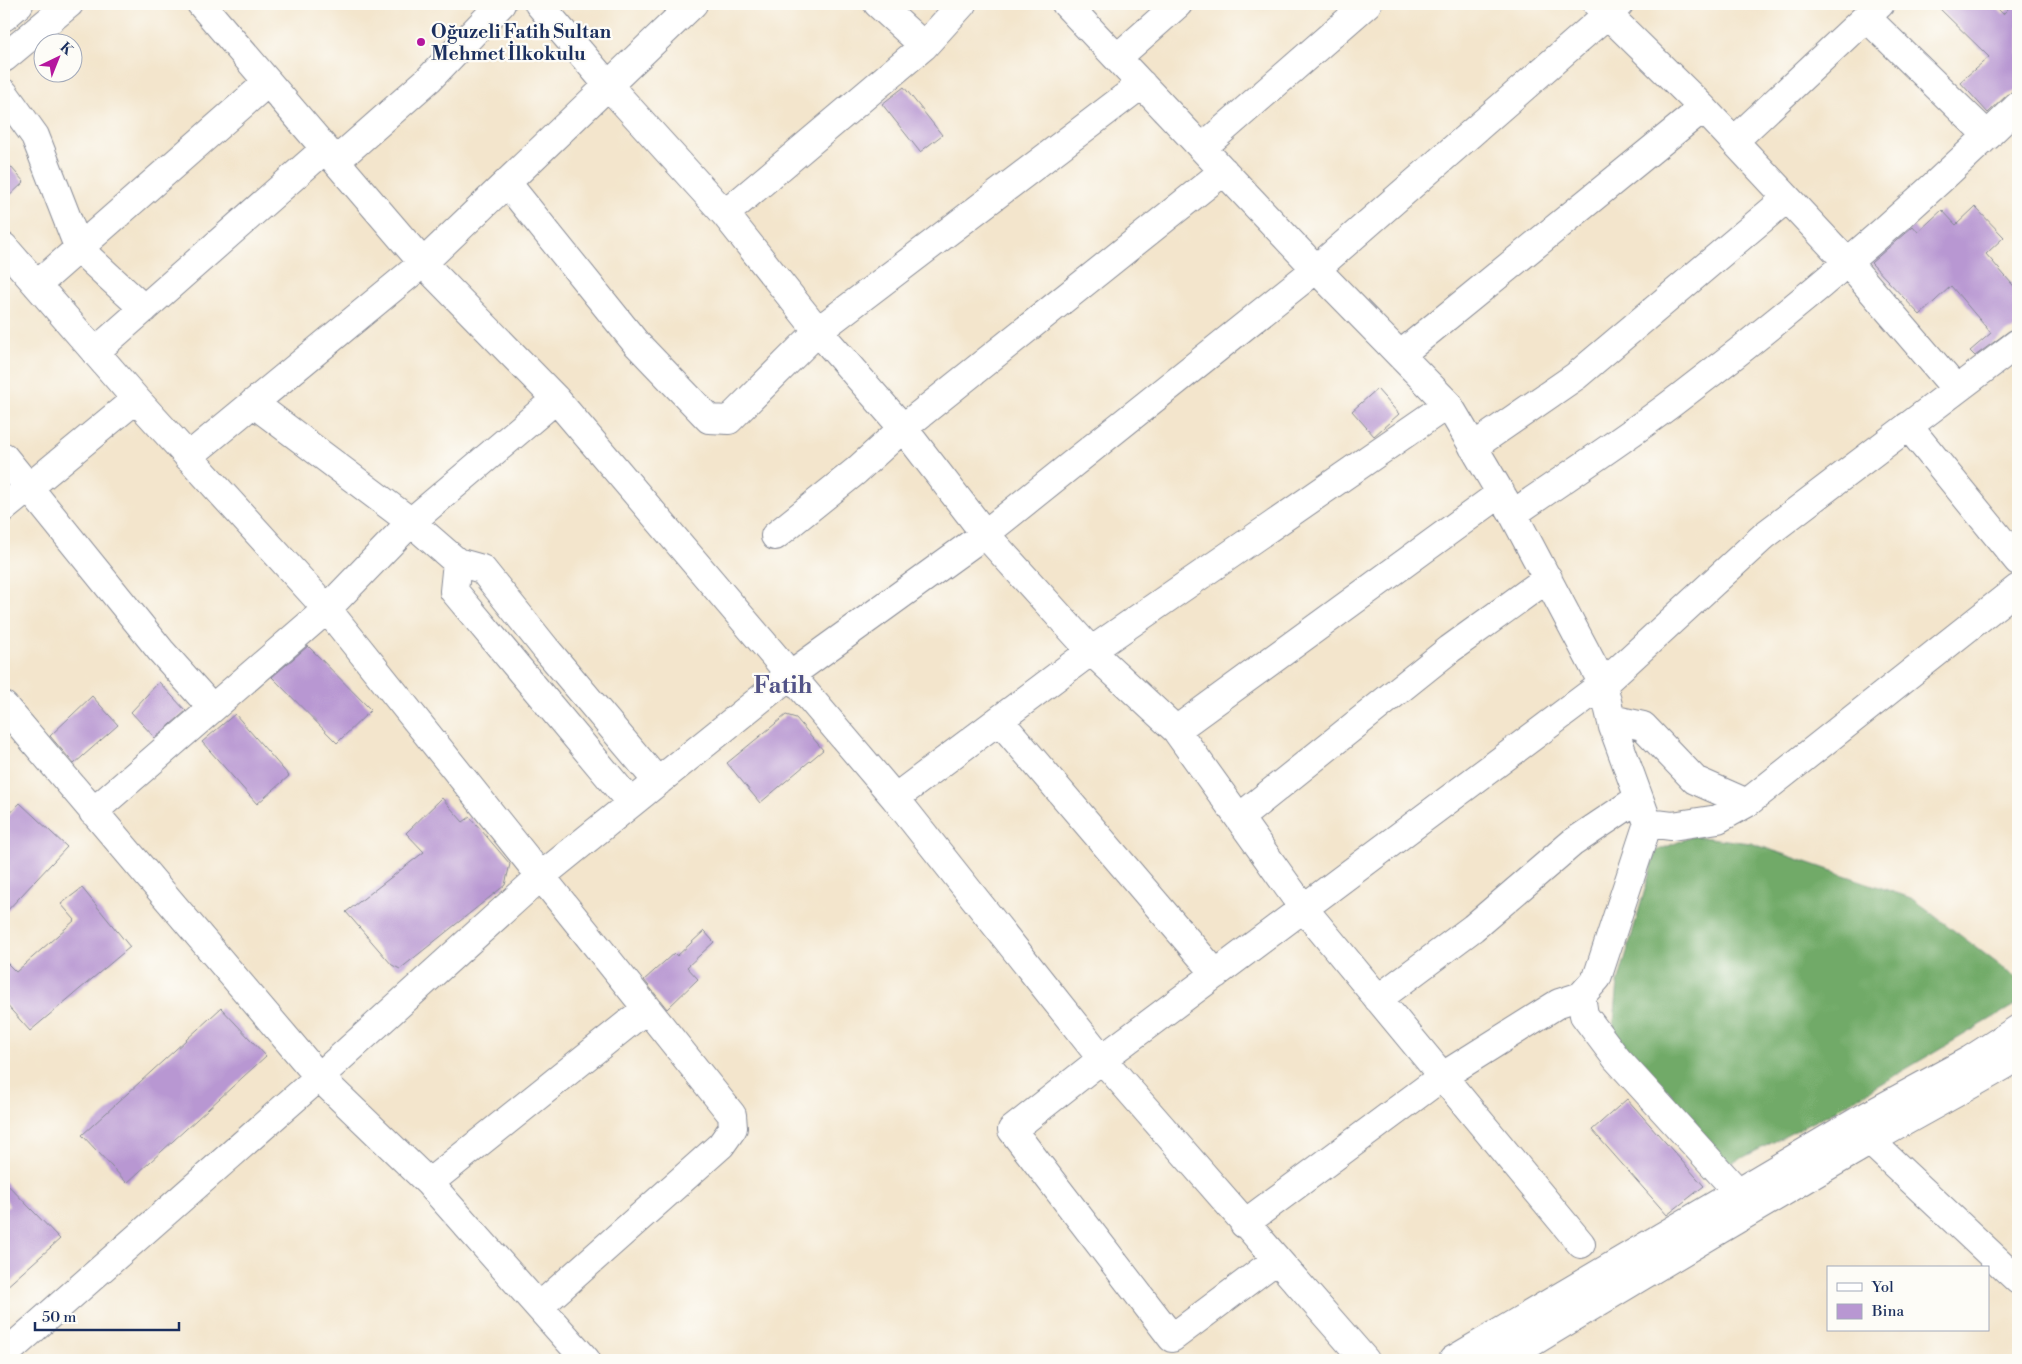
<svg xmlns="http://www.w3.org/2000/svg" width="2022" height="1364" viewBox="0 0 2022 1364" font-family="'Libre Bodoni',serif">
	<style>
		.forest { fill: #71aa68; stroke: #466c63 }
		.building { fill: #b897d2 }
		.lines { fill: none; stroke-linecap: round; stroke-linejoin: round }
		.minor-casing { stroke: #878a95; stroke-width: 30 }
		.major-casing { stroke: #878a95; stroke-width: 30 }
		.minor { stroke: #fff; stroke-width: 28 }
		.major { stroke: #fff; stroke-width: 28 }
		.poi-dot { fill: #b5179e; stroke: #fdfcf7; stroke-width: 2 }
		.labels { text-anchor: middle; stroke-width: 4.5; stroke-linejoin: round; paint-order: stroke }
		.poi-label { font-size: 19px; font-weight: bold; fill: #1b2f5e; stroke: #fdfcf7; text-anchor: start }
		.district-label { font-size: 24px; font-weight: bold; fill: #525387; stroke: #fdfcf7 }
	</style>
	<rect width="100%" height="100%" fill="#fdfcf7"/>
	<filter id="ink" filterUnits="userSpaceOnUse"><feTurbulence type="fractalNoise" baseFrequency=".02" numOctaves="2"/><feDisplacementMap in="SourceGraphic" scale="10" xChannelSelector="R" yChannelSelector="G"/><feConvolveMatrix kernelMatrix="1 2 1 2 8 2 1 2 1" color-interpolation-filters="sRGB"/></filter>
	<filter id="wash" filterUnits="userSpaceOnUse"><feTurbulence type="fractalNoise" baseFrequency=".0096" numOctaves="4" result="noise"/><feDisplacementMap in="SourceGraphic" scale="20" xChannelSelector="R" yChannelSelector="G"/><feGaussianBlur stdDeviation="1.12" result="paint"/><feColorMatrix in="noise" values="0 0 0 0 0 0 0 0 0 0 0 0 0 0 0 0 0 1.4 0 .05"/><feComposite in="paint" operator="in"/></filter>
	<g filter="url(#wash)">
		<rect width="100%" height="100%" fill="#f3e5cc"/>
		<!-- forest -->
		<path class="forest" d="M 1693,836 L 1751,843 L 1911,898 L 2018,979 L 2018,1003 L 1831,1113 L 1728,1165 L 1613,1032 L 1618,983 L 1656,851 Z"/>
		<g id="blocks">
			<!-- building -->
			<path class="building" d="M 1935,4 L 1993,4 L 2003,14 L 2013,4 L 2018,4 L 2018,90 L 2007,95 L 1988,113 L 1960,82 L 1989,57 Z
				M 904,87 L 942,135 L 920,152 L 882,104 Z
				M 4,159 L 24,182 L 4,201 Z
				M 1975,207 L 2004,237 L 1986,254 L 2018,291 L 2018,328 L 2009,331 L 1975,356 L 1970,351 L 1991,333 L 1951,286 L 1920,315 L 1871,263 L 1913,226 L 1918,232 L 1942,210 L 1956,225 Z
				M 1377,389 L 1399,414 L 1374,436 L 1352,411 Z
				M 308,646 L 371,710 L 337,743 L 272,677 Z
				M 159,682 L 186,711 L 155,738 L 131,712 Z
				M 92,696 L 118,725 L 74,764 L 50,736 Z
				M 235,714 L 289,776 L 257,804 L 202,742 Z
				M 786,715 L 796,718 L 823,750 L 760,803 L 727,763 Z
				M 442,798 L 463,822 L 470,817 L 510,864 L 505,885 L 400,969 L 392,965 L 346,912 L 424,852 L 406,833 Z
				M 20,803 L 67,847 L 4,914 L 4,820 Z
				M 82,888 L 130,947 L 30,1031 L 4,1002 L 4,960 L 16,972 L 75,920 L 61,904 Z
				M 704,931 L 714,942 L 687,967 L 698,979 L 667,1009 L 644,980 L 674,953 L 677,956 Z
				M 221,1008 L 266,1056 L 127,1183 L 82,1135 Z
				M 1627,1099 L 1704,1186 L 1667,1215 L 1592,1130 Z
				M 4,1181 L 60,1239 L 4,1289 L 4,1210 L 9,1206 L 4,1195 Z"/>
		</g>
	</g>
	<g filter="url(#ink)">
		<use href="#blocks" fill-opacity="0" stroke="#878a95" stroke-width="1"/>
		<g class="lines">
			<defs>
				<path id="minor" d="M 201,4 L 423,263 L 556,399 L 895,798 L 1102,1059 L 1365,1360
					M 539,4 L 607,84 L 725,214 L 818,331 L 903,428 L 985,534 L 1091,651 L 1176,730 L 1304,909 L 1581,1244
					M 878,4 L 924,46
					M 1066,4 L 1316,269 L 1448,404 L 1513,514 L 1603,684 L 1613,727 L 1648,823 L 1672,826 L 1718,819 L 1747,803 L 2018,588
					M 1597,4 L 1703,108 L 1848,263 L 1956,389
					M 1866,17 L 1988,136
					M 1117,58 L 1178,4
					M 4,93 L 35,136 L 79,249 L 144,309
					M 1734,141 L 1880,4
					M 1202,148 L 1367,4
					M 336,161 L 429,79 L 501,4
					M 507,183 L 636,343 L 709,419 L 729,420 L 818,331 L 1142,84
					M 725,214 L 924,46 L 962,4
					M 4,247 L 136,399 L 327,609 L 732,1115 L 733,1128 L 721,1145 L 539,1307
					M 37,285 L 268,82
					M 95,352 L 325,149
					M 1400,355 L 1703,108
					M 253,403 L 411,522 L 457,562 L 454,591 L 631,803
					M 1908,426 L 2018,561
					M 1473,447 L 1576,376 L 1787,198
					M 4,457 L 161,651 L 212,708
					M 188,457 L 423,263 L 693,4
					M 4,508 L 136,399
					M 1513,514 C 1569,475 1627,438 1680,397 C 1799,307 1912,210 2018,106
					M 775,536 L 856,471 L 903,428 L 1224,171
					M 457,562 L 482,569 L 546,649 L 658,782
					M 4,706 L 319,1077 L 429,1183 L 586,1360
					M 1611,719 L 1643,726 L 1695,780 L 1747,803
					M 999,720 L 1216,974
					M 1176,730 L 1501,493
					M 895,798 L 1091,651 L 1448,404
					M 93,812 L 327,609 L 411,522 L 556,399
					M 1239,818 L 1450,649 L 1548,578
					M 1648,823 L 1597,978 L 1581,996 L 1584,1015 L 1617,1059 L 1738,1192
					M 1378,999 L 1473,928 L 1572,843 L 1639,798
					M 1870,1141 L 2018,1280
					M 429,1183 L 646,1009
					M 1244,1224 L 1443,1076 L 1559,1003 L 1581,996
					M 1276,1260 L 1172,1338 L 1012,1130 L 1102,1059 L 1603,684 L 1765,535 L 2018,343
					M 4,1355 L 319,1077 L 540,877 L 790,675 L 985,534 L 1316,269 L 1619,4
					M 1453,1360 L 1858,1121 L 1970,1060 L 2018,1029
					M 1503,1360 C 1624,1286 1745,1214 1867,1143 C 1917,1113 1969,1087 2018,1057"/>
				<path id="major" d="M 4,17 L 19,4
					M 4,58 L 69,4"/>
			</defs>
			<!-- minor casing -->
			<use href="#minor" class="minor-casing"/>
			<!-- major casing -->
			<use href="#major" class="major-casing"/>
			<!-- minor -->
			<use href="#minor" class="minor"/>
			<!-- major -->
			<use href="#major" class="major"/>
		</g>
	</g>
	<!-- markers -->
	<circle class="poi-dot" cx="421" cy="42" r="5"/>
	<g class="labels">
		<!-- poi labels -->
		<g class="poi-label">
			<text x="431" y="38">Oğuzeli Fatih Sultan<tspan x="431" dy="22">Mehmet İlkokulu</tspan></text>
		</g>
		<!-- district labels -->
		<g class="district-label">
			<text x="783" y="693">Fatih</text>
		</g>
	</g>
	<!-- margin -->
	<rect width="2022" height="1364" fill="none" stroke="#fdfcf7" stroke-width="20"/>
	<!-- legend -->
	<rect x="1827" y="1266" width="162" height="65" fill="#fdfcf7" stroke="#a3aaba"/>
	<rect x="1837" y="1283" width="25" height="8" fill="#ffffff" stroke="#a3aaba"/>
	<text x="1872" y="1292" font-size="15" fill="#1b2f5e">Yol</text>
	<rect x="1837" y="1304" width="25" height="15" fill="#b897d2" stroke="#a3aaba"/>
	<text x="1872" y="1316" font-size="15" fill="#1b2f5e">Bina</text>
	<!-- north arrow -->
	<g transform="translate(58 58) rotate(43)"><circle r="24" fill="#fdfcf7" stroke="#a3aaba"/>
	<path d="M0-4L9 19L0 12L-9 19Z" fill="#b5179e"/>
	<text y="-8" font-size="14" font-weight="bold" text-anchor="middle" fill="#1b2f5e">K</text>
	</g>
	<!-- scale -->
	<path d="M35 1322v8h144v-8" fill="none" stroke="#1b2f5e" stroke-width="2.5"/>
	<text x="42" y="1322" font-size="15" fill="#1b2f5e" stroke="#fdfcf7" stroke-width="4" paint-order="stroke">50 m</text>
</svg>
